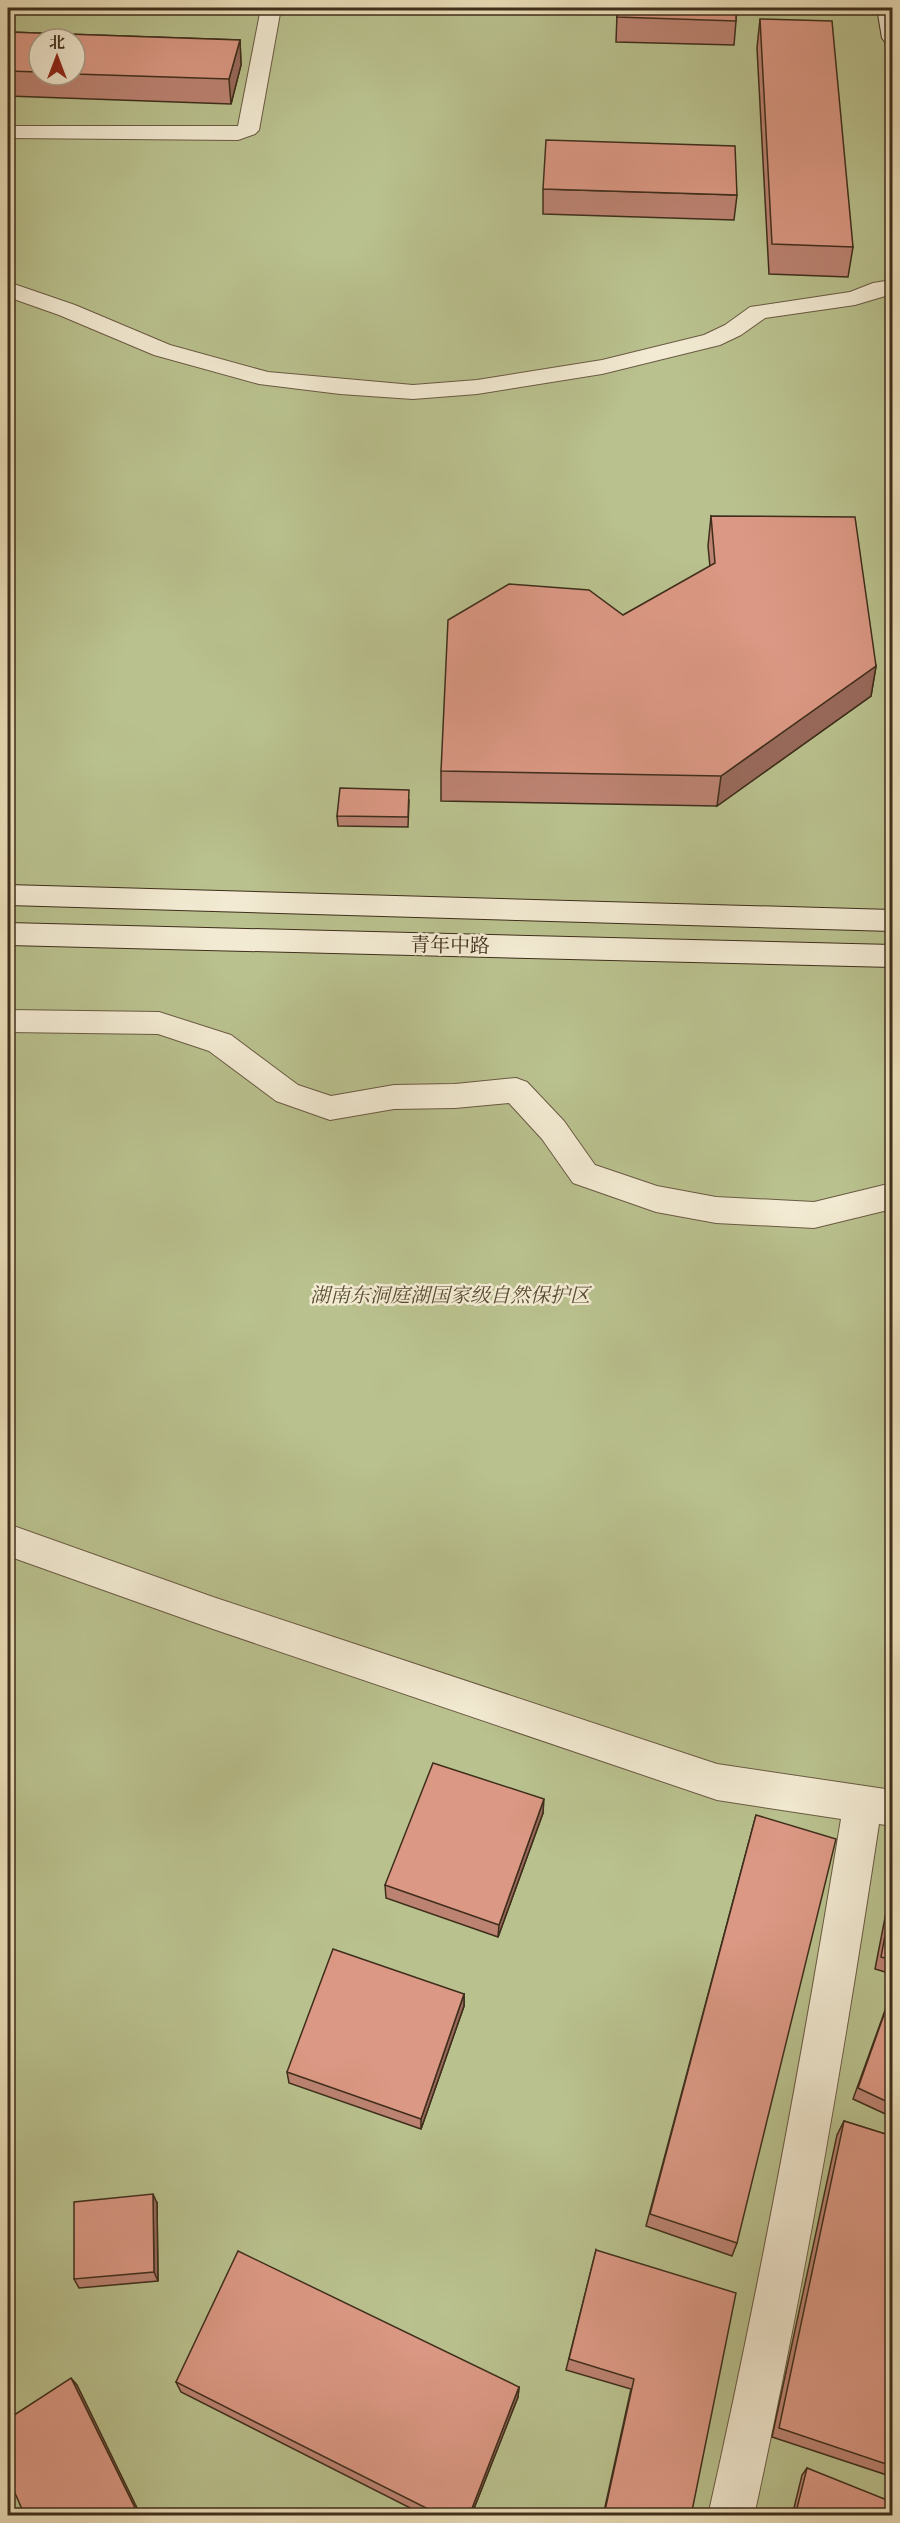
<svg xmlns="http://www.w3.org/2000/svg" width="900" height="2523" viewBox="0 0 900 2523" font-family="Cardo,'Noto Serif SC',serif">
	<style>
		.green { fill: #b9c18e; stroke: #7c7854; stroke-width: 1.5; fill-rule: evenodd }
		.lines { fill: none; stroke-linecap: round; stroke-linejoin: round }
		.street-casing { stroke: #6a5a43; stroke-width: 2 }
		.secondary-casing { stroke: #3f2e1b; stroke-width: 2 }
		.street { fill: #f2ead2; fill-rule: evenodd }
		.secondary { fill: #f2ead2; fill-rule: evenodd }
		.wall { fill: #bc8372; stroke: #3f2e1b; stroke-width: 1.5; fill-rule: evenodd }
		.shaded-wall { fill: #996a5c; stroke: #3f2e1b; stroke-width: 1.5 }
		.building { fill: #db9884; stroke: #3f2e1b; stroke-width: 1.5 }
		.labels { text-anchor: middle; stroke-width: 5; stroke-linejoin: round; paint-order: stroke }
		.street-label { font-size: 20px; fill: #3f2e1b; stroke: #f2ead2 }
		.park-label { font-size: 20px; font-style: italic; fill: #574b32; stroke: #f2ead2 }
	</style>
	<rect width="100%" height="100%" fill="#ebdfba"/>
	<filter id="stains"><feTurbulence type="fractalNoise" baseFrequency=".00333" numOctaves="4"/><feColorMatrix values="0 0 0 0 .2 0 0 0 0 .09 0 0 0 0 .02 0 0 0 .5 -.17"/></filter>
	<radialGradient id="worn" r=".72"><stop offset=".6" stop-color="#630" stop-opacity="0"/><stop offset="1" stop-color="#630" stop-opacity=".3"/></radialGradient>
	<!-- green -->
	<path class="green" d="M 8,8 L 892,8 L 892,2515 L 8,2515 ZM 39,39 L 75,39 L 75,75 L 39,75 Z"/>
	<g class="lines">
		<defs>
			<path id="street" d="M 261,8 L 281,8 L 259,130 L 255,134 L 238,140 L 8,138 L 8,126 L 238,126 Z
				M 892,280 L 892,294 L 855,305 L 765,318 L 741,335 L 720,345 L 602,374 L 477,394 L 413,399 L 340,394 L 259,384 L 154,355 L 59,315 L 8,297 L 8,282 L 75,305 L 170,345 L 268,372 L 413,385 L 477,380 L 602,360 L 704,335 L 725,325 L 750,307 L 850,292 L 873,283 Z
				M 8,1010 L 159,1012 L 231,1035 L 298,1085 L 331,1096 L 394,1085 L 455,1084 L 516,1078 L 527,1082 L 564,1121 L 595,1165 L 657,1186 L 716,1197 L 814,1202 L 892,1183 L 892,1209 L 814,1228 L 716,1223 L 656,1212 L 573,1183 L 542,1139 L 509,1103 L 455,1108 L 394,1109 L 330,1120 L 276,1101 L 209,1051 L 158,1034 L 8,1032 Z
				M 8,1524 L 213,1597 L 717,1764 L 892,1790 L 892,1826 L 879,1824 C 844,2056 804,2287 754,2516 L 708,2516 C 760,2285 803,2052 841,1819 L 717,1800 L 213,1629 L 8,1556 Z"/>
			<path id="secondary" d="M 877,8 L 892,8 L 892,44 L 885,42 L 882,38 Z
				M 8,885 L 892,910 L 892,931 L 8,905 Z
				M 8,923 L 892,945 L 892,967 L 8,945 Z"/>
		</defs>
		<!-- street casing -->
		<use href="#street" class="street-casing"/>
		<!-- secondary casing -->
		<use href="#secondary" class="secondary-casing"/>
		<!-- street -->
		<use href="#street" class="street"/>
		<!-- secondary -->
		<use href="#secondary" class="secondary"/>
	</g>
	<!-- wall -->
	<path class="wall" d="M 530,8 L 736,8 L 736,21 L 734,45 L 616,42 L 617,14 L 530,11 Z
		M 760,19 L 853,247 L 848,277 L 769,274 L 757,48 Z
		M 8,32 L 240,40 L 241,65 L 231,104 L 8,96 ZM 39,39 L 75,39 L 75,75 L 39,75 Z
		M 543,189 L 737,195 L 734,220 L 543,214 Z
		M 711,516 L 876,666 L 871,696 L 717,806 L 441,801 L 441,771 L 623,615 L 710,567 L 708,546 Z
		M 409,800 L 408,827 L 338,826 L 337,816 Z
		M 543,1813 L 498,1937 L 386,1898 L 385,1885 Z
		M 756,1815 L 737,2243 L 732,2256 L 646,2226 Z
		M 892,1882 L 892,1974 L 875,1969 Z
		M 892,1991 L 892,2117 L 853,2099 Z
		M 464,1994 L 464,2006 L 421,2129 L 289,2083 L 287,2072 Z
		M 844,2121 L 892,2136 L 892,2473 L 890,2476 L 772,2437 L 837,2135 Z
		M 157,2203 L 158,2281 L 79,2288 L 74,2279 Z
		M 596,2250 L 691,2516 L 603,2516 L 631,2389 L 566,2370 Z
		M 176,2382 L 519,2387 L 518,2397 L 471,2516 L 426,2516 L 181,2392 Z
		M 807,2468 L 892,2516 L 792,2516 L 802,2475 Z"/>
	<!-- shaded-wall -->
	<path class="shaded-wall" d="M 240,40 L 241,65 L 231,104 L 229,79 Z
		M 876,666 L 871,696 L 717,806 L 721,776 Z
		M 544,1799 L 543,1813 L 498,1937 L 499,1925 Z
		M 464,1994 L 464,2006 L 421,2129 L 421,2119 Z
		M 153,2194 L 157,2203 L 158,2281 L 154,2272 Z
		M 71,2378 L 77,2385 L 141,2516 L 139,2516 Z
		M 519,2387 L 518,2397 L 471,2516 L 469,2516 Z"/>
	<!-- building -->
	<path class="building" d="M 618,8 L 736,8 L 736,21 L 617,17 Z
		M 760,19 L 832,21 L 853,247 L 772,244 Z
		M 8,32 L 240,40 L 229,79 L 75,74 L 75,39 L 39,39 L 39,72 L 8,71 Z
		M 546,140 L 735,146 L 737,195 L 543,189 Z
		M 711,516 L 855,517 L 876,666 L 721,776 L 441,771 L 448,620 L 509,584 L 589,590 L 623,615 L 715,563 Z
		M 340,788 L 409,790 L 408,817 L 337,816 Z
		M 433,1763 L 544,1799 L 499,1925 L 385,1885 Z
		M 756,1815 L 836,1839 L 737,2243 L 650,2214 Z
		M 892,1898 L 892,1960 L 881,1957 Z
		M 333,1949 L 464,1994 L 421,2119 L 287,2072 Z
		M 892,1992 L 892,2104 L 858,2088 Z
		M 844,2121 L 892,2136 L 892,2466 L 779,2428 Z
		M 153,2194 L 154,2272 L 74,2279 L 74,2202 Z
		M 596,2250 L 736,2293 L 691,2516 L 604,2515 L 634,2379 L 569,2359 Z
		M 238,2251 L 519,2387 L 469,2516 L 442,2516 L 176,2382 Z
		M 71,2378 L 139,2516 L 25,2516 L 8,2477 L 8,2419 Z
		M 807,2468 L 892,2502 L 892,2516 L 795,2516 Z"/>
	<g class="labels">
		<!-- street labels -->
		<g class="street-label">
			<text transform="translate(450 945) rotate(1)" y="7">青年中路</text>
		</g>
		<!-- park labels -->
		<g class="park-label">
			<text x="450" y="1302">湖南东洞庭湖国家级自然保护区</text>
		</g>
	</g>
	<!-- margin -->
	<rect width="900" height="2523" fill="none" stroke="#ebdfba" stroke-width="30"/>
	<rect x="9" y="9" width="882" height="2505" fill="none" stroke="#3f2e1b" stroke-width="3"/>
	<rect x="15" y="15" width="870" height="2493" fill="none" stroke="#3f2e1b" stroke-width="1.5"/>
	<!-- north arrow -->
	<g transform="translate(57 57)"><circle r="28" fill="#f2ead2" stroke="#aa9f89" stroke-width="1.5"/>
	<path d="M0-4.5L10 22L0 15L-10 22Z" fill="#8f2418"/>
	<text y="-9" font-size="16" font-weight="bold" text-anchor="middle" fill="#3f2e1b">北</text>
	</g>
	<rect width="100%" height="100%" filter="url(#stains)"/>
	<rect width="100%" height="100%" fill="url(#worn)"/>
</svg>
